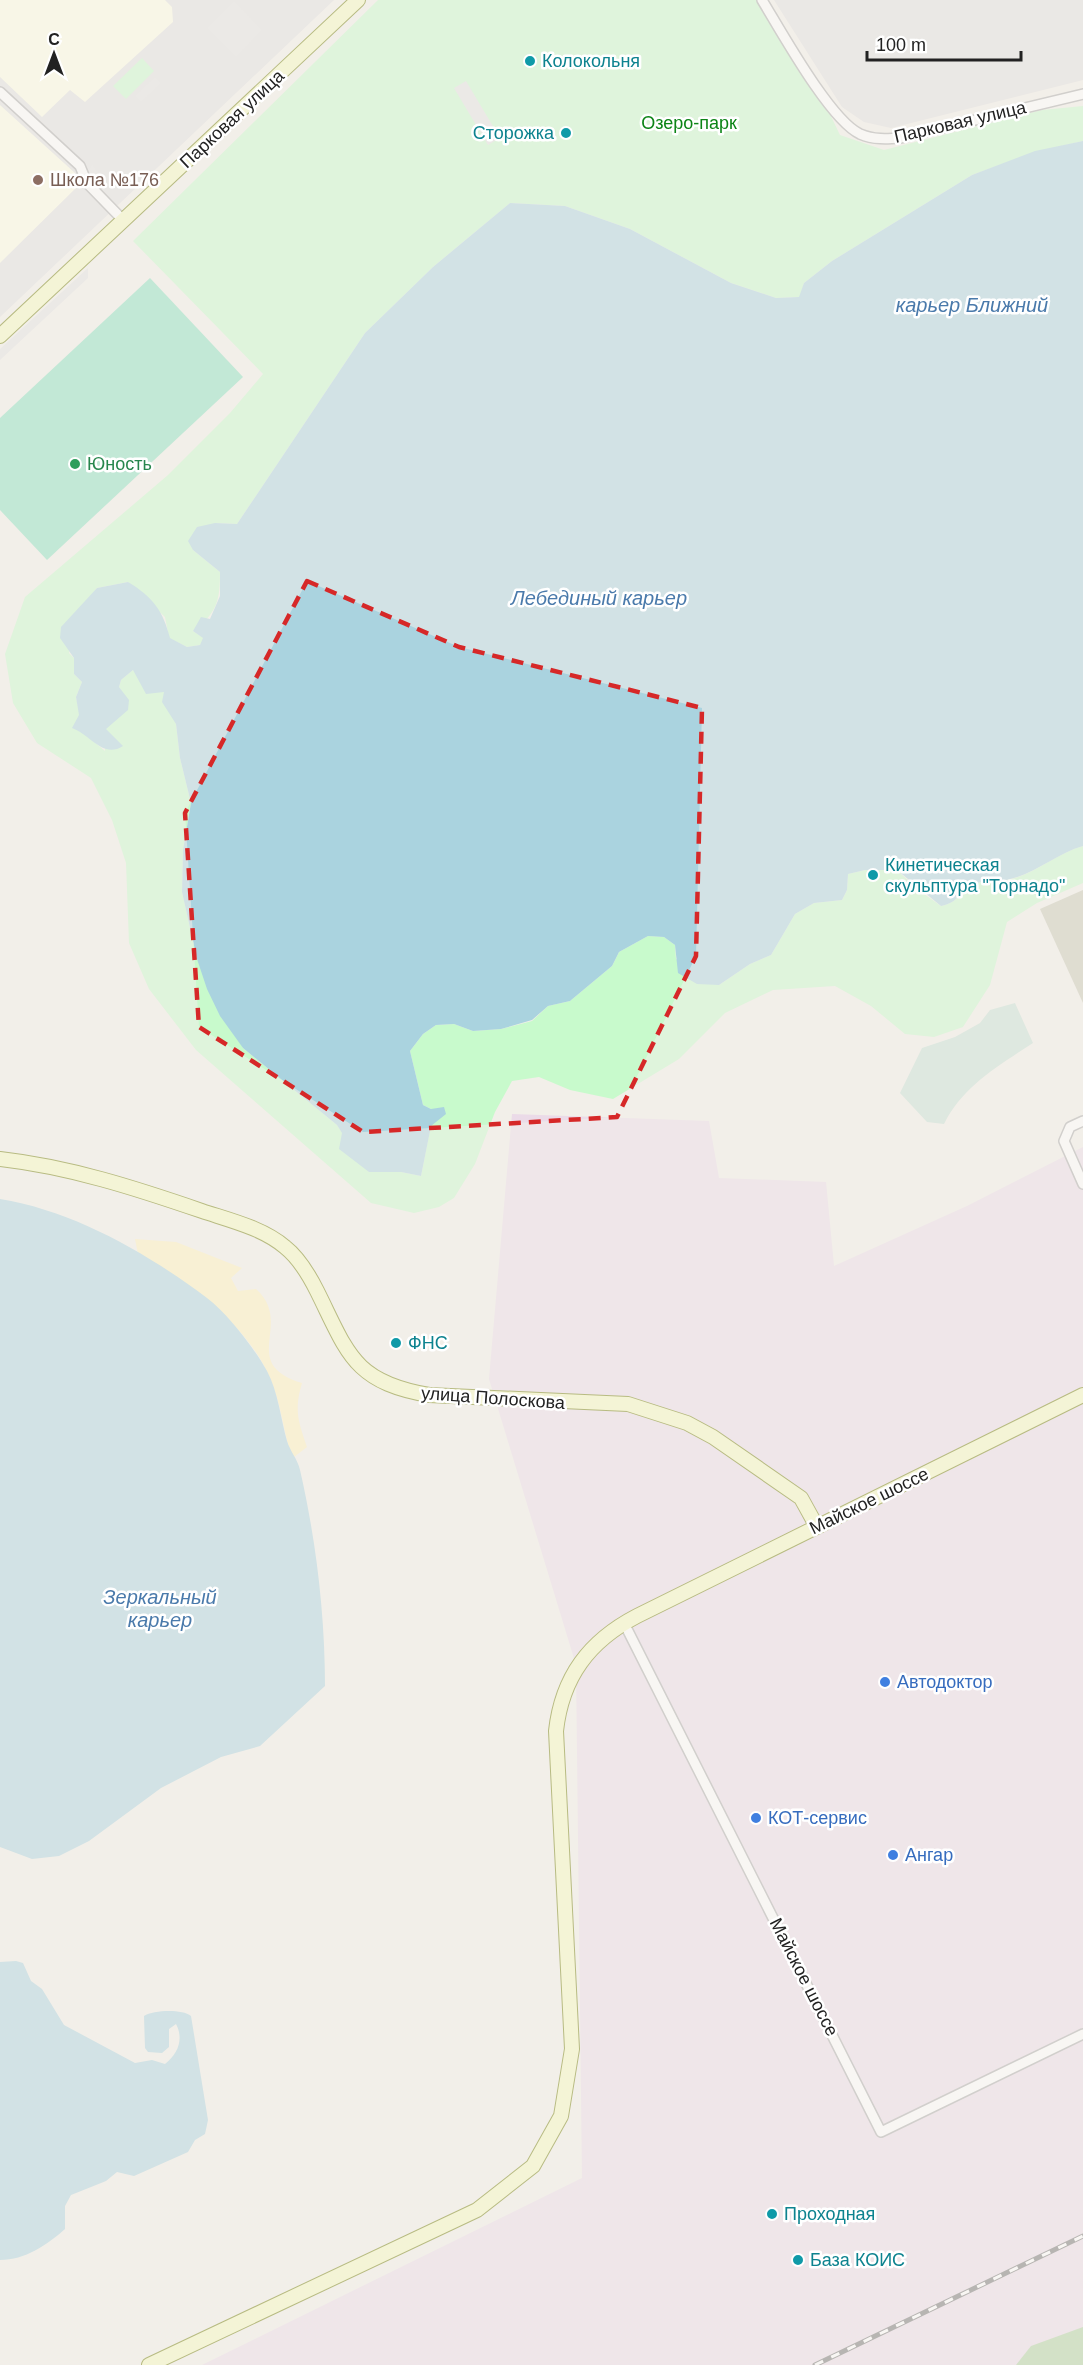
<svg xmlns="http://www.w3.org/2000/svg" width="1083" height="2365" viewBox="0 0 1083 2365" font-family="Arial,sans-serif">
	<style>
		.residential { fill: #e0dfdf }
		.industrial { fill: #ebdbe8 }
		.education { fill: #ffffe5 }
		.construction { fill: #c7c7b4 }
		.forest { fill: #add19e }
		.wetland { fill: #c6e0d4 }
		.sand { fill: #fff1ba }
		.park { fill: #c8facc }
		.pitch { fill: #88e0be }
		.parking { fill: #e2e2e2 }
		.water { fill: #aad3df }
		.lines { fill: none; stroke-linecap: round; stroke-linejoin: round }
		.street-casing { stroke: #a9a9a9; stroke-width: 12 }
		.secondary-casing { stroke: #707d05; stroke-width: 16 }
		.street { stroke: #fff; stroke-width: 9 }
		.secondary { stroke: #f7fabf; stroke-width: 14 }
		.rail-casing { stroke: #707070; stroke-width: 5 }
		.rail { stroke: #fff; stroke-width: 3; stroke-dasharray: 9; stroke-linecap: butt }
		.marked { fill: none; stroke: #d62828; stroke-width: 4.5; stroke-dasharray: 12 8; stroke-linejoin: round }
		.culture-dot { fill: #0f9aa8; stroke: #fff; stroke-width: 2 }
		.education-dot { fill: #8d6e63; stroke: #fff; stroke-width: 2 }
		.leisure-dot { fill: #2e9e5b; stroke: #fff; stroke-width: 2 }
		.shop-dot { fill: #3f7fe0; stroke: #fff; stroke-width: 2 }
		.labels { text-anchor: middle; stroke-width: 5; stroke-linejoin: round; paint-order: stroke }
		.culture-label { font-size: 18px; fill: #0d838f; stroke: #fff; text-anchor: start }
		.street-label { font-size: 18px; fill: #222; stroke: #fff }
		.park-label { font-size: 18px; fill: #0c8416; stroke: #fff }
		.education-label { font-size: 18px; fill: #785e54; stroke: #fff; text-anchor: start }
		.leisure-label { font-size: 18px; fill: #27864d; stroke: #fff; text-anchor: start }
		.shop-label { font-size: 18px; fill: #366cbe; stroke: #fff; text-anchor: start }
		.water-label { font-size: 20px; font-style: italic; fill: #4a7aab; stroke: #fff }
	</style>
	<rect width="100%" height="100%" fill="#f2efe9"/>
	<!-- residential -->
	<path class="residential" d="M 0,0 L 334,0 L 0,317 Z
		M 774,0 L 1083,0 L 1083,80 L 891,128 L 864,122 L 842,107 Z"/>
	<!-- industrial -->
	<path class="industrial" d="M 512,1114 L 709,1121 L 719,1178 L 826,1182 L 834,1266 L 967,1206 L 1083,1147 L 1083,2365 L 202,2365 L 582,2178 L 576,1665 L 489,1379 Z"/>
	<!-- education -->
	<path class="education" d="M 0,0 L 165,0 L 172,7 L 173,22 L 85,102 L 70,90 L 42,117 L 0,77 Z
		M 0,105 L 75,173 L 77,187 L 0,263 Z"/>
	<!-- construction -->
	<path class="construction" d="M 1083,890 L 1083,1003 L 1040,909 Z"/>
	<!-- forest -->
	<path class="forest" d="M 1083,2327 L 1083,2365 L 1016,2365 L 1031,2346 Z"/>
	<!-- wetland -->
	<path class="wetland" d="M 1015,1003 L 1033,1043 C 998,1066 963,1086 944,1124 L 927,1122 L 900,1093 L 922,1048 L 955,1037 L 980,1023 L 990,1010 Z"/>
	<!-- sand -->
	<path class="sand" d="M 135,1239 L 176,1242 L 242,1268 L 231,1278 L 238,1291 L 256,1289 C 295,1324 237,1363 302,1383 C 294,1410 298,1421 307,1447 L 294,1457 L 289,1449 C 283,1425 279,1396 268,1374 C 244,1320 186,1283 138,1254 Z"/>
	<!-- park -->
	<path class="park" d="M 378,0 L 757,0 L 828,110 L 840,135 L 884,150 L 1042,110 L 1083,106 L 1083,141 L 1035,152 L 972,175 L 832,261 L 804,283 L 800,297 L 776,298 L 731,283 L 630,229 L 565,206 L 510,203 L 433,267 L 365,333 L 237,524 L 215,523 L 193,550 L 220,572 C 220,601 217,613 193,631 L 204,638 L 200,645 L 187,647 L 169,638 L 165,617 L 128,582 L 97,588 L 84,604 L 69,653 L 74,658 L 74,674 L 82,682 L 76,697 L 84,733 L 105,751 L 105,729 L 124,695 L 119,687 L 121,680 L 133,670 L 164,692 L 176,724 L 180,758 L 191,803 L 183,850 L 182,892 L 197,959 L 243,1048 L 337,1125 L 369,1172 L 401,1172 L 421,1176 L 431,1125 L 431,1109 L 423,1105 L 410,1051 L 423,1034 L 436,1025 L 454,1024 L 473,1031 L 501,1029 L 532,1021 L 548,1006 L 570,1001 L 612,966 L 619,952 L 648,936 L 664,937 L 675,945 L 676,959 L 719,985 L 750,964 L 771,955 L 795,914 L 814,903 L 842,900 L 847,890 L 848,874 L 865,870 L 897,870 L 917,889 L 941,906 C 960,902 956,894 970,886 C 983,879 994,883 1007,880 C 1034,875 1057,853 1083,846 L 1083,883 L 1037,903 L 1007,922 L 990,985 L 963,1027 L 934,1037 L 905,1034 L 871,1006 L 835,986 L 773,990 L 725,1013 L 679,1059 L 613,1099 L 570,1090 L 539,1077 L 512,1081 L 495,1112 L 475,1164 L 454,1198 L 439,1207 L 414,1213 L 371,1203 L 196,1050 L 149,989 L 129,943 L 126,863 L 112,820 L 91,778 L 37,743 L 13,703 L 5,654 L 25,597 L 168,475 L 230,413 L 263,374 L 133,241 Z
		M 142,58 L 154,71 L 126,99 L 113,86 Z"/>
	<!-- pitch -->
	<path class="pitch" d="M 150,278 L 243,377 L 47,560 L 0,510 L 0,418 Z"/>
	<!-- parking -->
	<path class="parking" d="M 234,1 L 262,30 L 236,57 L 207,28 Z
		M 155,77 L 161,83 L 141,102 L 135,96 Z
		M 466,81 L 500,138 L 488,145 L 454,88 Z
		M 92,164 L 106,185 L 104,192 L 88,173 Z
		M 88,268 L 88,278 L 0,360 L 0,349 Z"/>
	<!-- water -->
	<path class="water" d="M 1083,141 L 1083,846 C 1057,853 1034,875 1006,880 C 994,883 982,879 970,886 C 956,894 960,902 941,906 L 897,870 L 865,870 L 848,874 L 847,890 L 842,900 L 814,903 L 795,914 L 771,955 L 750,964 L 719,985 L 697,984 L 678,973 L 675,945 L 664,937 L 648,936 L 619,952 L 612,966 L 570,1001 L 548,1006 L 532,1020 L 501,1029 L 473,1031 L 454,1024 L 436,1025 L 423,1034 L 410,1051 L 423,1105 L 431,1109 L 444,1107 L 446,1114 L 431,1126 L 421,1176 L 401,1172 L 369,1172 L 339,1149 L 342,1133 L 337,1125 L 243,1048 L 220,1016 L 207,989 L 197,959 L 182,892 L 183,850 L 191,803 L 180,758 L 176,724 L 162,702 L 164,692 L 146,694 L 133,670 L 121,680 L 119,687 L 129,700 L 128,710 L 106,729 L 123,746 C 103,759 91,735 72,728 L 79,715 L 76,697 L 82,682 L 74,674 L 74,658 L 60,638 L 61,627 L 97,588 L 128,582 C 153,597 163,611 170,638 L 187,647 L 200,645 L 203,638 L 193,631 L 201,617 L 210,619 L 220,596 L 220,572 L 193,550 L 188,541 L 197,527 L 215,523 L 237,524 L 365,333 L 433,267 L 510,203 L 565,206 L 630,229 L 731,283 L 776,298 L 799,297 L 804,283 L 832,261 L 972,175 L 1035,151 Z
		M 0,1199 C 74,1211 147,1253 207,1298 C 228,1314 254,1348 267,1371 C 278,1391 281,1420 287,1441 C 290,1451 298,1460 300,1470 C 316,1540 325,1614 325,1686 L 260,1746 L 221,1757 L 161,1788 L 89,1841 L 59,1856 L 32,1859 L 0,1847 Z
		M 16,1961 L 23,1963 L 31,1981 L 42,1989 L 64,2025 L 135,2063 L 152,2060 L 165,2064 C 178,2054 184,2039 176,2024 L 169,2029 L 169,2047 L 162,2053 L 148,2052 L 145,2048 L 144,2016 C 154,2010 182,2009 191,2016 L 208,2120 L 205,2134 L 195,2140 L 188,2152 L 134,2176 L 117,2172 L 106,2181 L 71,2195 L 65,2206 L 65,2229 C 47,2245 25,2260 0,2260 L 0,1962 Z"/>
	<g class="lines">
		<defs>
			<path id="street" d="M 762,0 C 781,31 830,120 860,134 C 874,140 887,139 901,138 L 1083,94
				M 0,92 L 80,166 L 87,183 L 123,220
				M 1083,1121 L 1070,1127 L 1064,1141 L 1083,1184
				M 624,1623 L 881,2132 L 1083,2034"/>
			<path id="secondary" d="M 0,336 L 358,0
				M 0,1159 C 70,1167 135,1188 202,1211 C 229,1220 263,1228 285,1247 C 299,1258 309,1275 317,1291 C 348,1353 353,1382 429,1395 L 628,1404 L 687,1423 L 713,1437 L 801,1498 L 817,1527
				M 149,2365 L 477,2210 L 533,2166 L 561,2116 L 572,2049 L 556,1731 C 562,1677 589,1641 637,1616 L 1083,1395"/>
		</defs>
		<!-- street casing -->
		<use href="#street" class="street-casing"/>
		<!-- secondary casing -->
		<use href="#secondary" class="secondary-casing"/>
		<!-- street -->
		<use href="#street" class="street"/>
		<!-- secondary -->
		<use href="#secondary" class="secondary"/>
		<defs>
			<path id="rail" d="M 815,2365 L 1083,2236"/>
		</defs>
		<!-- rail casing -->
		<use href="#rail" class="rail-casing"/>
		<!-- rail -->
		<use href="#rail" class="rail"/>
	</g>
	<!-- marked area -->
	<path d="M0 0H1083V2365H0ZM 307,581 L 459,647 L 702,708 L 696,956 L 617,1117 L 363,1132 L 199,1027 L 185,813 Z" fill="#f2efe9" fill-opacity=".55" fill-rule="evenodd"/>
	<path class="marked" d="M 307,581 L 459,647 L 702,708 L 696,956 L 617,1117 L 363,1132 L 199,1027 L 185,813 Z"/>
	<!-- markers -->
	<g class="culture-dot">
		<circle cx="530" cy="61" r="6"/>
		<circle cx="566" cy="133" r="6"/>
		<circle cx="873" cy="875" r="6"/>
		<circle cx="396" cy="1343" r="6"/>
		<circle cx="772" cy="2214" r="6"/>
		<circle cx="798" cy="2260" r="6"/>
	</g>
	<circle class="education-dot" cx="38" cy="180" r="6"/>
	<circle class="leisure-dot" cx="75" cy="464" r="6"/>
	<g class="shop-dot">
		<circle cx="885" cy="1682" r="6"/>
		<circle cx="756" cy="1818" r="6"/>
		<circle cx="893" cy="1855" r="6"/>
	</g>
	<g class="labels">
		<!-- culture labels -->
		<g class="culture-label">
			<text x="542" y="67">Колокольня</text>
			<text x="554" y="139" text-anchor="end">Сторожка</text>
			<text x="885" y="871">Кинетическая<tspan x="885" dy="21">скульптура "Торнадо"</tspan></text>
			<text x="408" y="1349">ФНС</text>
			<text x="784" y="2220">Проходная</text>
			<text x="810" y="2266">База КОИС</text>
		</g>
		<!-- street labels -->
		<g class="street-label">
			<text transform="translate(232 119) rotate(-43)" y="6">Парковая улица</text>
			<text transform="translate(960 122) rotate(-13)" y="6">Парковая улица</text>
			<text transform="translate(493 1398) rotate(4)" y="6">улица Полоскова</text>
			<text transform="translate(869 1501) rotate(-26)" y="6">Майское шоссе</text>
			<text transform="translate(804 1977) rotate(63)" y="6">Майское шоссе</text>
		</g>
		<!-- park labels -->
		<g class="park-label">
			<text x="689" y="129">Озеро-парк</text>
		</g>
		<!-- education labels -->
		<g class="education-label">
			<text x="50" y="186">Школа №176</text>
		</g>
		<!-- leisure labels -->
		<g class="leisure-label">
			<text x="87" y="470">Юность</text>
		</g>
		<!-- shop labels -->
		<g class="shop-label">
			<text x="897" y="1688">Автодоктор</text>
			<text x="768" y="1824">КОТ-сервис</text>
			<text x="905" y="1861">Ангар</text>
		</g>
		<!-- water labels -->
		<g class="water-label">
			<text x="972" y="312">карьер Ближний</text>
			<text x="599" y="605">Лебединый карьер</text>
			<text x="160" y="1604">Зеркальный<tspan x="160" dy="23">карьер</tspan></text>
		</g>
	</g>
	<!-- north arrow -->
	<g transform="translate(54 54)" stroke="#ffffff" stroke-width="4.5" paint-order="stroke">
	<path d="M0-4.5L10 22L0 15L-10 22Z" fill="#222222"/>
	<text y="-9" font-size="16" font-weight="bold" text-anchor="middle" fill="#222222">С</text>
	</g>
	<!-- scale -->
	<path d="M867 51v9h154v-9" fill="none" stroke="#222222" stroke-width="3"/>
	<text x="876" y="51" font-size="18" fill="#222222" stroke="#ffffff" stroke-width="4.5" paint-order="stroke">100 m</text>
</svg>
